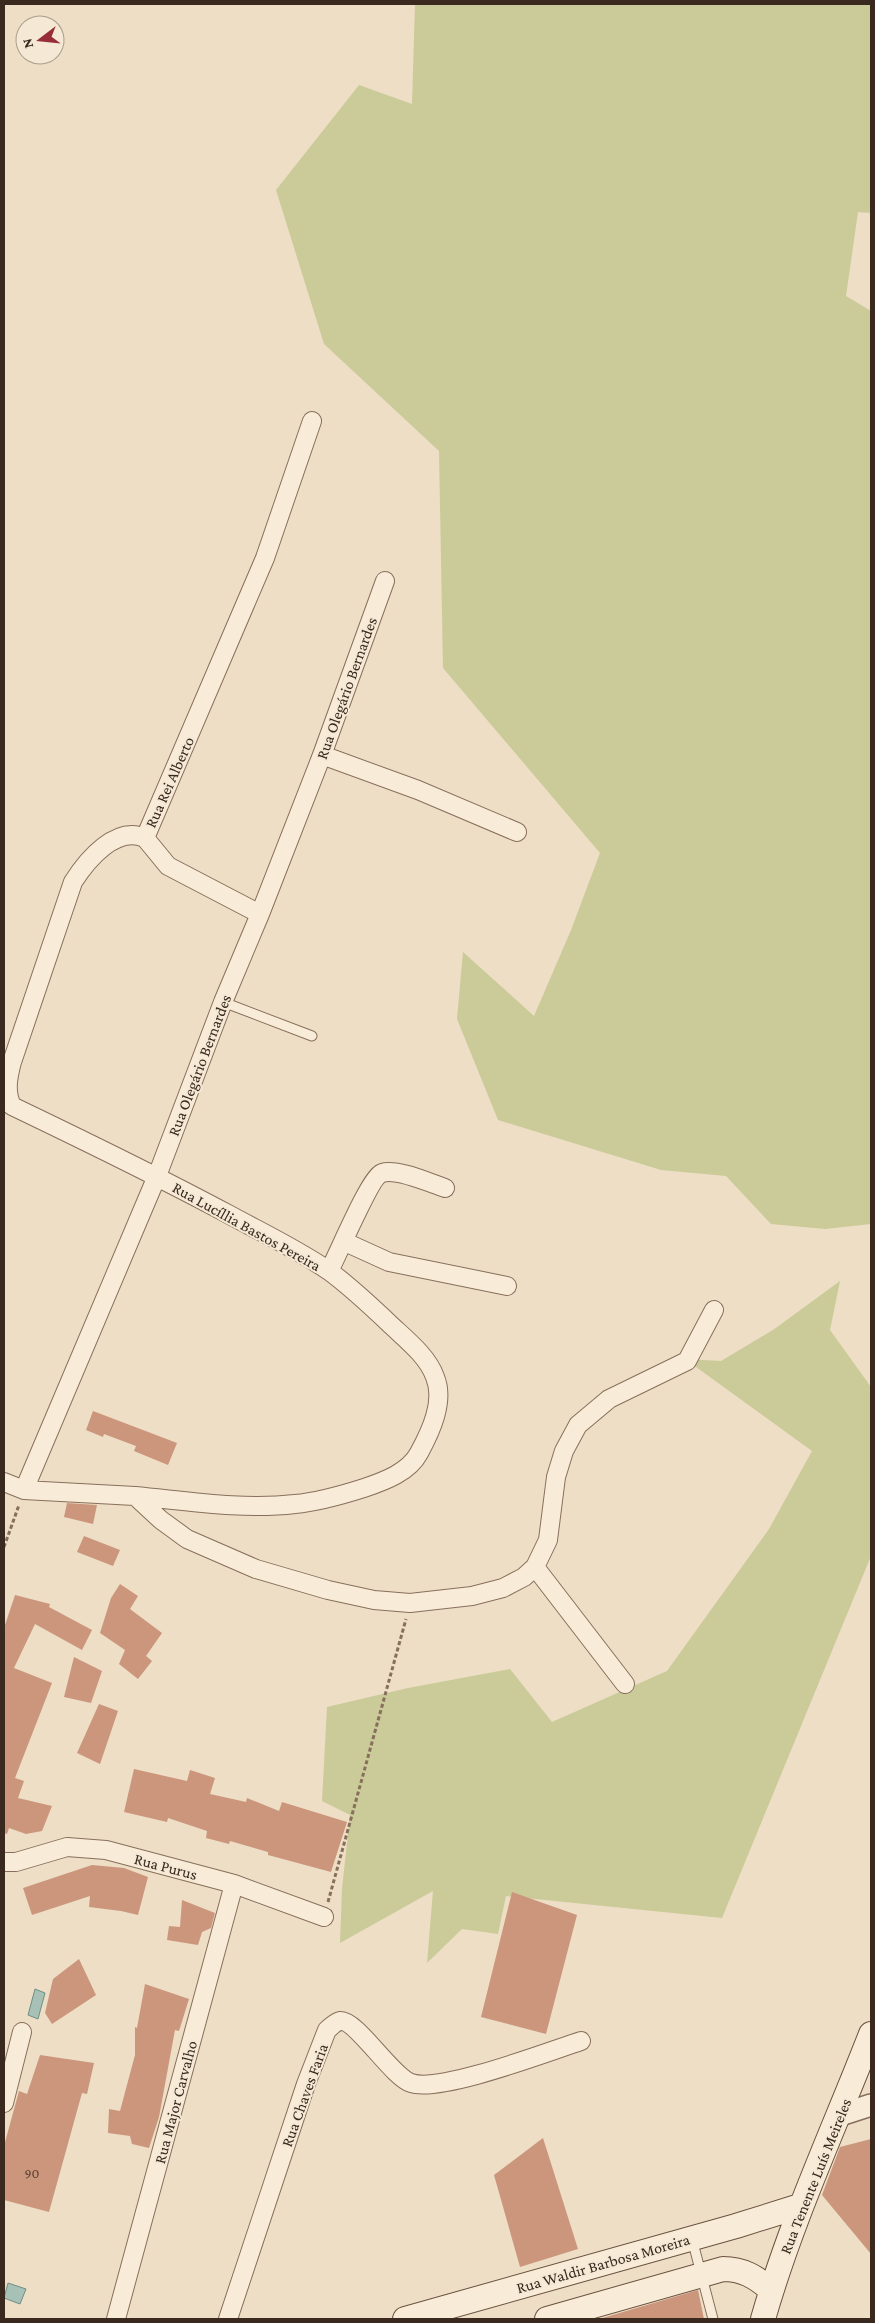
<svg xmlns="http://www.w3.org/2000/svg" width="875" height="2323" viewBox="0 0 875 2323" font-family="'Crimson Pro',serif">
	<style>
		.green { fill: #cacb99 }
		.water { fill: #a7c1b7; stroke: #6e8f84 }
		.building { fill: #cb967c }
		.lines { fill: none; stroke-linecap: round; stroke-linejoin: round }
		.service-casing { stroke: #886f5c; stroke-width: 11 }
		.minor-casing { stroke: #886f5c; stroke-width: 20 }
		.tertiary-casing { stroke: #886f5c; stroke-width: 24 }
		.secondary-casing { stroke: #6a513f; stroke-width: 26 }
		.path { stroke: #886f5c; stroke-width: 3; stroke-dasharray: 4 2.5; stroke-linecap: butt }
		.service { stroke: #f8ecd9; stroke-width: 9 }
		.minor { stroke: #f8ecd9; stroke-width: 18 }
		.tertiary { stroke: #f8ecd9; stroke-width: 21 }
		.secondary { stroke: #f8ecd9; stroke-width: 24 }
		.labels { text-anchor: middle; stroke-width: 4; stroke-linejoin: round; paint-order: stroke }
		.number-label { font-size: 14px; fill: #5e4436 }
		.street-label { font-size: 16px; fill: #39291f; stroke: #f5e9d5 }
	</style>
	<rect width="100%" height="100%" fill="#eddec5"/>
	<!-- green -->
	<path class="green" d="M 415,4 L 871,4 L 871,213 L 858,212 L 846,296 L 871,311 L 871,1224 L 825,1229 L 771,1224 L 726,1176 L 661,1170 L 498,1120 L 457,1019 L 463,952 L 534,1016 L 571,930 L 600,853 L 443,668 L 439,451 L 324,344 L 276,190 L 359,85 L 412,104 Z
		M 840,1281 L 830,1330 L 871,1387 L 871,1556 L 722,1918 L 506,1896 L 498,1934 L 462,1929 L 427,1963 L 433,1891 L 340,1943 L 342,1889 L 350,1815 L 322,1801 L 327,1707 L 408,1688 L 510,1669 L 552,1722 L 667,1671 L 769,1529 L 812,1451 L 685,1359 L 721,1361 L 773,1330 Z"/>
	<!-- water -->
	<path class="water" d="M 35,1989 L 45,1993 L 38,2019 L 28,2015 Z
		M 8,2283 L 26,2289 L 20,2304 L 4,2298 Z"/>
	<!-- building -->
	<path class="building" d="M 93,1411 L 177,1443 L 168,1465 L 134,1451 L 136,1446 L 104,1434 L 103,1437 L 86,1430 Z
		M 67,1503 L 97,1505 L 93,1524 L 64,1517 Z
		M 84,1536 L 120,1550 L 113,1566 L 77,1552 Z
		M 120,1584 L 138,1596 L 130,1609 L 162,1633 L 146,1656 L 152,1661 L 138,1679 L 119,1664 L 125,1650 L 100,1633 L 111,1598 Z
		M 15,1595 L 50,1604 L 49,1607 L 92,1630 L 82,1650 L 35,1624 L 14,1668 L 52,1683 L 15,1778 L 24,1781 L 18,1798 L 52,1806 L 42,1831 L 26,1834 L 9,1828 L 7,1834 L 4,1833 L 4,1628 Z
		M 74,1657 L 102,1671 L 91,1703 L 64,1697 Z
		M 99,1704 L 118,1711 L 100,1764 L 77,1753 Z
		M 134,1769 L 187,1781 L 190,1770 L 215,1778 L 210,1794 L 246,1802 L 247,1798 L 279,1811 L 282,1802 L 347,1822 L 331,1872 L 268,1855 L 268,1852 L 230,1841 L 229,1844 L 206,1838 L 207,1831 L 168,1818 L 167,1822 L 124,1812 Z
		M 92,1865 L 124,1868 L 148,1877 L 138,1915 L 121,1911 L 89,1907 L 90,1896 L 32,1915 L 23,1888 Z
		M 512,1892 L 577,1915 L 546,2034 L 481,2017 Z
		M 182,1900 L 215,1913 L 211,1928 L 202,1932 L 198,1945 L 167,1940 L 169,1926 L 180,1927 Z
		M 79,1959 L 96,1995 L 52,2024 L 45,2013 L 53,1979 Z
		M 145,1984 L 189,1999 L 179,2031 L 175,2030 L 159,2117 L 149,2148 L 132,2144 L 130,2136 L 108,2133 L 109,2109 L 120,2111 L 135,2055 L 135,2027 L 137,2028 Z
		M 40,2055 L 94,2063 L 87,2094 L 82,2093 L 49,2212 L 4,2200 L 4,2146 L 19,2091 L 27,2094 Z
		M 543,2138 L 578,2249 L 520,2267 L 494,2175 Z
		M 871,2139 L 871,2254 L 822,2195 L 840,2147 Z
		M 698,2290 L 704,2319 L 599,2319 Z"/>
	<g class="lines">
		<defs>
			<path id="service" d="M 223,1002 L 312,1036
				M 692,2239 L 713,2319"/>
			<path id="minor" d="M 322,755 L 418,790 L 517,832
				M 145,838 L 168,866 L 260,914
				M 345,1242 L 389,1262 L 507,1286
				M 329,1271 C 338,1255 370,1177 382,1173 C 397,1168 430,1183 445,1188
				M 4,1482 L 24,1490 L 135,1496 L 161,1520 L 187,1539 L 256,1569 L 328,1590 L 374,1600 L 410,1603 L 472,1596 L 503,1588 L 524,1577 L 535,1567 L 548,1540 L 556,1477 L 564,1451 L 578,1425 L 609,1399 L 687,1361 L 714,1310
				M 24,1490 L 157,1176 L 223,1002 L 260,914 L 322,755 L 385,581
				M 135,1496 C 188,1501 242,1510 295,1504 C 319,1502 342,1495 364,1488 C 385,1481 409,1472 419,1453 C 431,1431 445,1401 435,1377 C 428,1357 408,1341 392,1326 C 372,1307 351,1287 329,1271 C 297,1249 261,1232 228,1214 C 157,1176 85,1141 12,1106 C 5,1092 8,1077 12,1062 L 73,882 C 87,860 116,825 145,838 L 265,558 L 312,421
				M 535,1567 L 625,1684
				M 4,1862 L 16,1862 L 67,1847 L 106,1850 L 234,1884 L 324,1917
				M 4,2103 L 22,2032
				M 116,2319 L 234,1884
				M 228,2319 L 306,2084 L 327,2030 C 331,2027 335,2022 340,2021 C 356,2019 392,2077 411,2083 C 440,2093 547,2052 581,2041"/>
			<path id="tertiary" d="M 840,2115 L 871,2105"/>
			<path id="secondary" d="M 405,2319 L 736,2226 L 800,2206
				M 547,2319 L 723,2269 C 743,2269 756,2277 771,2290
				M 763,2319 C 791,2221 834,2129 871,2034"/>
		</defs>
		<!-- service casing -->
		<use href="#service" class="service-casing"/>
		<!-- minor casing -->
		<use href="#minor" class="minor-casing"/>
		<!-- tertiary casing -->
		<use href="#tertiary" class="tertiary-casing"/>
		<!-- secondary casing -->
		<use href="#secondary" class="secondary-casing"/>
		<!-- path -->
		<path class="path" d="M 4,1547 L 19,1505
			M 328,1902 L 406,1619"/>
		<!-- service -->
		<use href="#service" class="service"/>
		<!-- minor -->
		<use href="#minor" class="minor"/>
		<!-- tertiary -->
		<use href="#tertiary" class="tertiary"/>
		<!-- secondary -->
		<use href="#secondary" class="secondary"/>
	</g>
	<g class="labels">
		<!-- number labels -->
		<g class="number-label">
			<text x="32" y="2178">90</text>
		</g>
		<!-- street labels -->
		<g class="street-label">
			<text transform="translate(346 688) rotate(-70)" y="6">Rua Olegário Bernardes</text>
			<text transform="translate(169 782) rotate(-66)" y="6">Rua Rei Alberto</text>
			<text transform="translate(199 1065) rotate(-69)" y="6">Rua Olegário Bernardes</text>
			<text transform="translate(247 1226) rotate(29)" y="6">Rua Lucíllia Bastos Pereira</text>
			<text transform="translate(166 1866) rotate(15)" y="6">Rua Purus</text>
			<text transform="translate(304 2095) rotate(-70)" y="6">Rua Chaves Faria</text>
			<text transform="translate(175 2102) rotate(-75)" y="6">Rua Major Carvalho</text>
			<text transform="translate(815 2176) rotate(-68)" y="6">Rua Tenente Luís Meireles</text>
			<text transform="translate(603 2263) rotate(-16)" y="6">Rua Waldir Barbosa Moreira</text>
		</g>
	</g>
	<!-- border -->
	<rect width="875" height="2323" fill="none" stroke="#39291f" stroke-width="10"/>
	<!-- north arrow -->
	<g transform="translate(40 40) rotate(254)"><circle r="24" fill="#f5e9d5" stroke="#aa9c8c"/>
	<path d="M0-4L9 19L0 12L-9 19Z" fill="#962d37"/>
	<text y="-8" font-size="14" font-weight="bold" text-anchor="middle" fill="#39291f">N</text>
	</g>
</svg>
